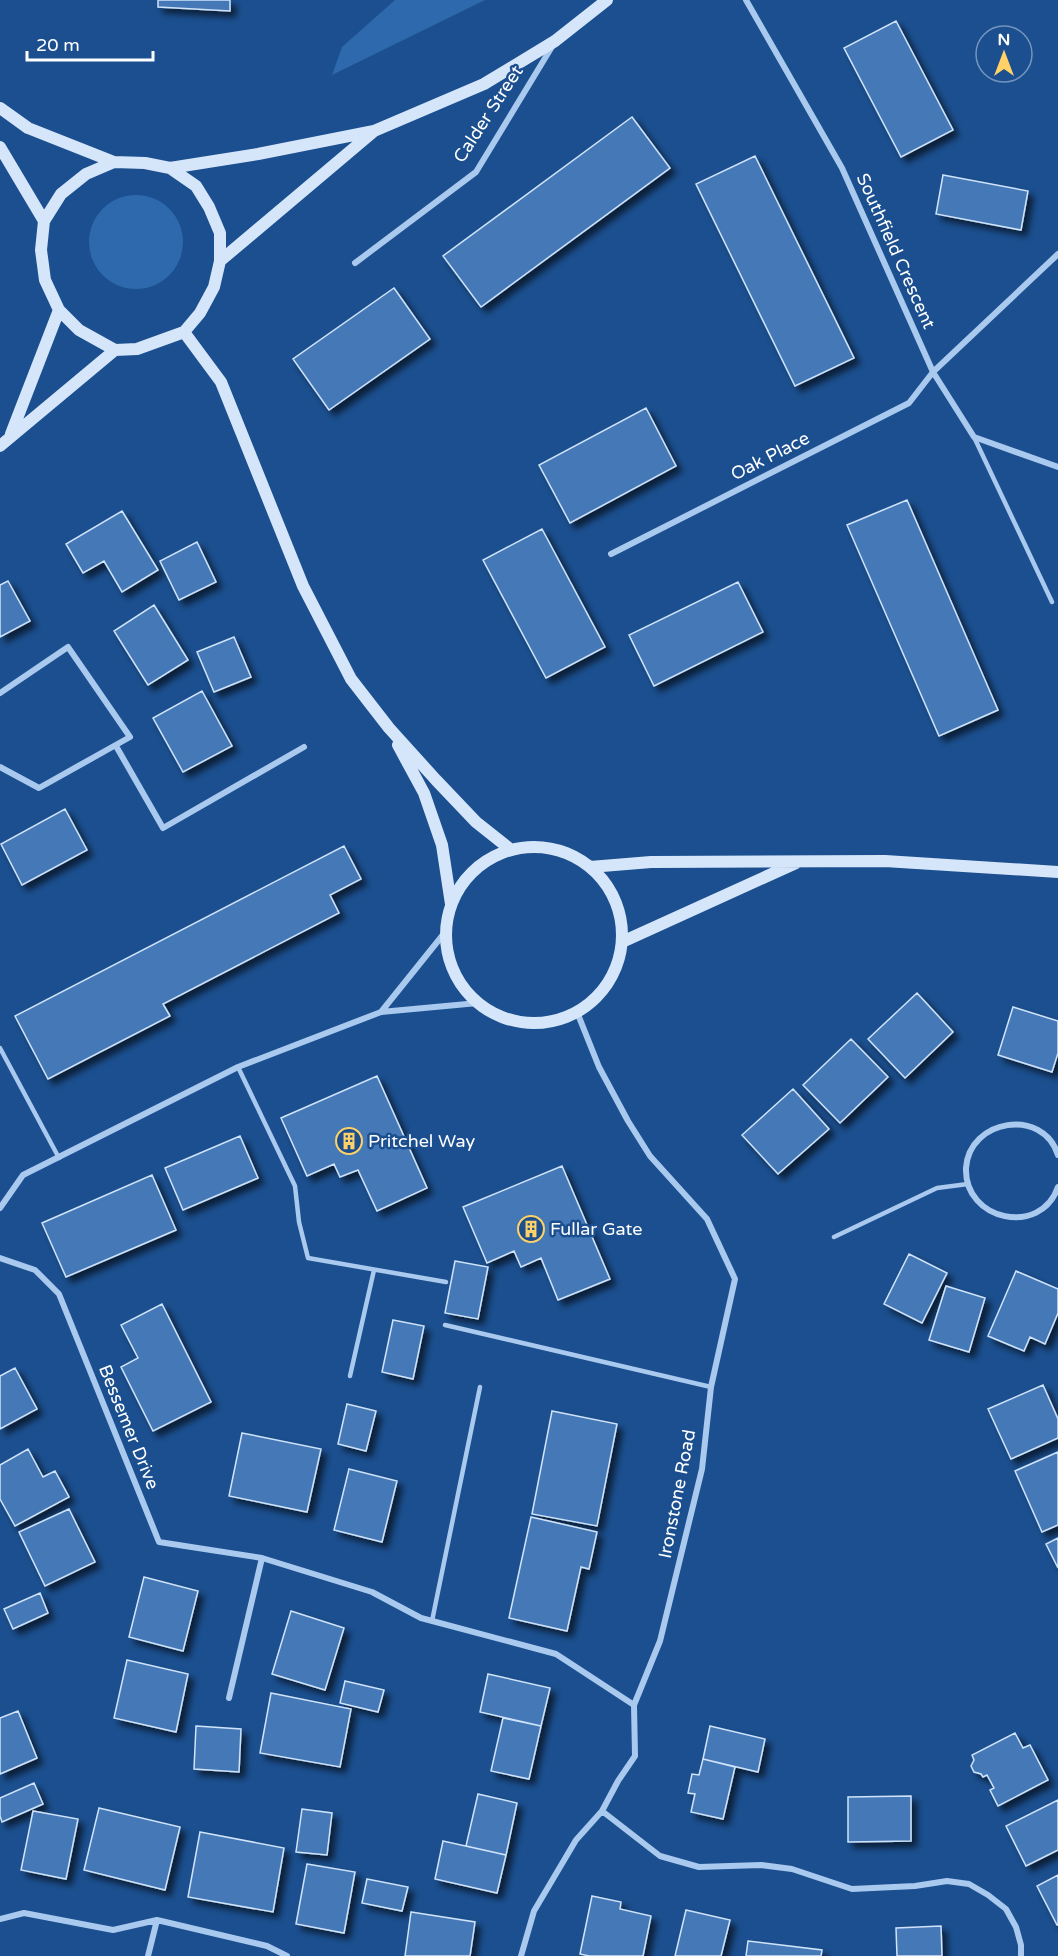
<svg xmlns="http://www.w3.org/2000/svg" width="1058" height="1956" viewBox="0 0 1058 1956" font-family="'Varela Round',sans-serif">
	<style>
		.green { fill: #2e69ad }
		.building { fill: #4478b7; stroke: #cfe3fa; stroke-width: 1.5; filter: url(#shadow) }
		.lines { fill: none; stroke-linecap: round; stroke-linejoin: round }
		.lane { stroke: #a9c9ee; stroke-width: 4.5 }
		.street { stroke: #a9c9ee; stroke-width: 6 }
		.secondary { stroke: #d6e6fa; stroke-width: 12 }
		.labels { text-anchor: middle; stroke-width: 5; stroke-linejoin: round; paint-order: stroke }
		.street-label { font-size: 18px; fill: #fff; stroke: #1b4f8f }
		.poi-label { font-size: 18px; fill: #fff; stroke: #1b4f8f; text-anchor: start }
	</style>
	<defs>
		<filter id="shadow"><feDropShadow dx="5.5" dy="5.5" stdDeviation="3" flood-color="#0009"/></filter>
	</defs>
	<rect width="100%" height="100%" fill="#1b4f8f"/>
	<!-- green -->
	<path class="green" d="M 395,0 L 485,0 L 332,75 L 342,47 Z
		M89 242a47 47 0 1 1 94 0a47 47 0 1 1-94 0Z"/>
	<!-- building -->
	<path class="building" d="M 158,0 L 230,0 L 230,11 L 158,7 Z
		M 896,21 L 953,130 L 901,157 L 844,48 Z
		M 632,117 L 670,168 L 481,307 L 443,256 Z
		M 755,156 L 854,358 L 795,386 L 696,184 Z
		M 943,175 L 1028,191 L 1021,230 L 936,214 Z
		M 394,288 L 430,339 L 329,410 L 293,359 Z
		M 646,408 L 676,466 L 570,523 L 539,465 Z
		M 907,500 L 998,710 L 939,736 L 847,525 Z
		M 122,511 L 158,570 L 122,592 L 104,561 L 83,573 L 66,544 Z
		M 542,529 L 605,647 L 546,678 L 483,560 Z
		M 197,542 L 216,582 L 179,600 L 160,561 Z
		M 8,581 L 30,621 L 0,637 L 0,585 Z
		M 738,582 L 763,632 L 654,686 L 629,635 Z
		M 154,605 L 188,660 L 148,685 L 114,631 Z
		M 234,637 L 251,677 L 214,692 L 197,652 Z
		M 202,691 L 232,746 L 183,772 L 153,718 Z
		M 65,809 L 87,850 L 22,885 L 1,844 Z
		M 344,846 L 361,879 L 330,895 L 339,913 L 163,1004 L 170,1016 L 48,1079 L 15,1016 Z
		M 917,993 L 953,1032 L 905,1078 L 868,1039 Z
		M 1013,1007 L 1058,1021 L 1058,1053 L 1052,1072 L 998,1055 Z
		M 851,1039 L 888,1077 L 840,1123 L 803,1085 Z
		M 377,1076 L 427,1188 L 377,1211 L 358,1170 L 340,1177 L 334,1164 L 307,1176 L 281,1118 Z
		M 793,1089 L 829,1129 L 778,1174 L 742,1135 Z
		M 240,1136 L 258,1178 L 183,1210 L 165,1168 Z
		M 562,1166 L 610,1279 L 558,1300 L 541,1258 L 521,1267 L 514,1251 L 487,1263 L 463,1207 Z
		M 152,1175 L 176,1230 L 66,1277 L 42,1223 Z
		M 909,1254 L 947,1273 L 922,1323 L 884,1304 Z
		M 455,1261 L 488,1267 L 478,1319 L 445,1313 Z
		M 1016,1271 L 1058,1289 L 1058,1313 L 1045,1344 L 1030,1337 L 1024,1351 L 988,1336 Z
		M 946,1286 L 985,1298 L 969,1352 L 929,1340 Z
		M 162,1304 L 211,1402 L 153,1431 L 121,1367 L 138,1358 L 121,1325 Z
		M 393,1320 L 424,1326 L 413,1379 L 382,1372 Z
		M 15,1368 L 37,1409 L 0,1429 L 0,1376 Z
		M 1043,1385 L 1058,1419 L 1058,1438 L 1011,1459 L 988,1409 Z
		M 347,1404 L 376,1411 L 366,1451 L 338,1444 Z
		M 552,1411 L 617,1424 L 597,1526 L 532,1514 Z
		M 242,1433 L 321,1449 L 307,1512 L 229,1496 Z
		M 28,1449 L 43,1477 L 55,1471 L 69,1497 L 15,1526 L 0,1499 L 0,1465 Z
		M 1058,1452 L 1058,1525 L 1042,1532 L 1015,1471 Z
		M 349,1469 L 397,1481 L 382,1542 L 334,1530 Z
		M 69,1509 L 95,1562 L 45,1586 L 19,1532 Z
		M 531,1517 L 597,1532 L 589,1569 L 581,1567 L 567,1631 L 509,1618 Z
		M 1058,1538 L 1058,1568 L 1046,1544 Z
		M 144,1577 L 198,1591 L 183,1651 L 129,1637 Z
		M 40,1593 L 48,1613 L 13,1629 L 4,1609 Z
		M 291,1611 L 344,1628 L 325,1690 L 272,1674 Z
		M 127,1660 L 188,1674 L 176,1732 L 114,1718 Z
		M 488,1674 L 550,1688 L 541,1726 L 480,1712 Z
		M 345,1681 L 384,1690 L 378,1712 L 340,1703 Z
		M 271,1693 L 351,1709 L 340,1767 L 260,1753 Z
		M 18,1711 L 37,1758 L 0,1774 L 0,1718 Z
		M 503,1718 L 541,1726 L 529,1779 L 491,1771 Z
		M 196,1726 L 241,1729 L 239,1772 L 194,1769 Z
		M 710,1726 L 765,1739 L 758,1772 L 703,1759 Z
		M 1015,1733 L 1023,1748 L 1030,1745 L 1048,1780 L 998,1806 L 990,1790 L 994,1788 L 987,1775 L 983,1777 L 981,1774 L 974,1772 L 971,1766 L 974,1760 L 972,1755 Z
		M 703,1759 L 735,1767 L 723,1819 L 691,1812 L 695,1794 L 688,1793 L 692,1774 L 699,1775 Z
		M 34,1783 L 43,1804 L 2,1822 L 0,1816 L 0,1798 Z
		M 478,1794 L 517,1803 L 506,1855 L 466,1846 Z
		M 911,1796 L 911,1841 L 848,1842 L 848,1797 Z
		M 1058,1800 L 1058,1850 L 1026,1866 L 1006,1826 Z
		M 99,1808 L 180,1827 L 165,1890 L 84,1870 Z
		M 302,1809 L 332,1813 L 327,1855 L 296,1852 Z
		M 33,1811 L 78,1819 L 66,1879 L 21,1870 Z
		M 200,1832 L 284,1848 L 273,1912 L 188,1897 Z
		M 443,1841 L 506,1855 L 497,1893 L 435,1879 Z
		M 307,1864 L 355,1872 L 344,1933 L 296,1924 Z
		M 1058,1875 L 1058,1925 L 1057,1925 L 1037,1886 Z
		M 367,1879 L 408,1887 L 402,1911 L 362,1903 Z
		M 592,1896 L 621,1902 L 620,1909 L 651,1916 L 643,1956 L 589,1956 L 580,1954 Z
		M 686,1910 L 730,1920 L 721,1956 L 675,1956 Z
		M 411,1912 L 475,1922 L 470,1956 L 405,1956 Z
		M 941,1926 L 942,1956 L 897,1956 L 896,1928 Z
		M 748,1941 L 822,1950 L 821,1956 L 746,1956 Z"/>
	<g class="lines">
		<!-- lane -->
		<path class="lane" d="M 974,437 L 1052,602
			M 0,1048 L 59,1158
			M 238,1067 L 295,1186 L 299,1222 L 308,1258 L 446,1282
			M 834,1237 L 937,1188 L 968,1184
			M 445,1325 L 711,1387
			M 350,1376 L 374,1270
			M 432,1621 L 480,1387"/>
		<!-- street -->
		<path class="street" d="M 746,0 L 842,168 L 933,372 L 974,437 L 1058,467
			M 355,263 L 476,172 L 553,45
			M 611,554 L 909,403 L 933,372 L 1058,254
			M 0,693 L 68,647 L 130,737 L 39,788 L 0,767
			M 116,746 L 163,828 L 304,747
			M 381,1012 L 446,931
			M 1058,1155 C 1043,1107 969,1119 966,1168 C 964,1221 1041,1237 1058,1187
			M 0,1208 L 23,1175 L 238,1067 L 381,1012 L 478,1003
			M 0,1258 L 35,1270 L 59,1294 L 159,1542 L 262,1558 L 229,1698
			M 262,1558 L 372,1592 L 421,1618 L 556,1654 L 634,1705
			M 602,1811 L 660,1856 L 699,1867 L 761,1865 L 792,1869 L 852,1889 L 915,1886 L 947,1881 L 969,1884 L 988,1895 L 1006,1909 L 1016,1927 L 1021,1945 L 1021,1956
			M 0,1919 L 24,1913 L 113,1930 L 157,1920 L 267,1946 L 287,1956
			M 148,1956 L 157,1920
			M 521,1956 L 534,1911 L 576,1840 L 602,1811 L 618,1781 L 635,1756 L 634,1705 L 660,1641 L 702,1469 L 711,1387 L 735,1279 L 707,1219 L 650,1156 L 628,1121 L 599,1067 L 577,1012"/>
		<!-- secondary -->
		<path class="secondary" d="M 0,108 L 28,128 L 114,162
			M 0,147 L 44,221
			M 170,168 L 196,186 L 209,207 L 220,233 L 220,261 L 214,287 L 200,313 L 184,332 L 137,349 L 115,350 L 79,330 L 59,310 L 45,280 L 41,250 L 44,221 L 61,194 L 86,174 L 114,162 L 145,163 L 170,168 L 258,154 L 374,131 L 484,84 L 555,41 L 607,0
			M 220,261 L 373,132
			M 184,332 L 221,382 L 303,586 L 351,679 L 389,728 L 436,780 L 476,822 L 510,849
			M 11,434 L 59,310
			M 0,446 L 115,350
			M 398,745 L 424,793 L 442,845 L 451,904
			M446 935a88 88 0 1 1 176 0a88 88 0 1 1-176 0Z
			M 590,867 L 651,862 L 885,861 L 1058,872
			M 622,942 L 796,863"/>
	</g>
	<!-- icons -->
	<defs>
		<symbol id="building-ring" viewBox="-11 -11 22 22"><circle r="9.5" fill="#1b4f8f" stroke="#ffd166" stroke-width="1.5"/><path d="M-4-6H4V6H1V3H-1V6H-4ZM-2.5-4.3h1.7v1.8h-1.7ZM.8-4.3h1.7v1.8H.8ZM-2.5-1h1.7V.8h-1.7ZM.8-1h1.7V.8H.8Z" fill="#ffd166"/></symbol>
	</defs>
	<g fill-rule="evenodd">
		<use href="#building-ring" x="334" y="1126" width="30" height="30"/>
		<use href="#building-ring" x="516" y="1214" width="30" height="30"/>
	</g>
	<g class="labels">
		<!-- street labels -->
		<g class="street-label">
			<text transform="translate(488 114) rotate(-57)" y="6">Calder Street</text>
			<text transform="translate(896 251) rotate(66)" y="6">Southfield Crescent</text>
			<text transform="translate(770 456) rotate(-27)" y="6">Oak Place</text>
			<text transform="translate(129 1427) rotate(68)" y="6">Bessemer Drive</text>
			<text transform="translate(677 1494) rotate(-79)" y="6">Ironstone Road</text>
		</g>
		<!-- poi labels -->
		<g class="poi-label">
			<text x="368" y="1147">Pritchel Way</text>
			<text x="550" y="1235">Fullar Gate</text>
		</g>
	</g>
	<!-- north arrow -->
	<g transform="translate(1004 54)"><circle r="28" fill="#1b4f8f" stroke="#7695bc" stroke-width="1.5"/>
	<path d="M0-4.5L10 22L0 15L-10 22Z" fill="#ffd166"/>
	<text y="-9" font-size="16" font-weight="bold" text-anchor="middle" fill="#ffffff">N</text>
	</g>
	<!-- scale -->
	<path d="M27 51v9h126v-9" fill="none" stroke="#ffffff" stroke-width="3"/>
	<text x="36" y="51" font-size="18" fill="#ffffff" stroke="#1b4f8f" stroke-width="4.5" paint-order="stroke">20 m</text>
</svg>
